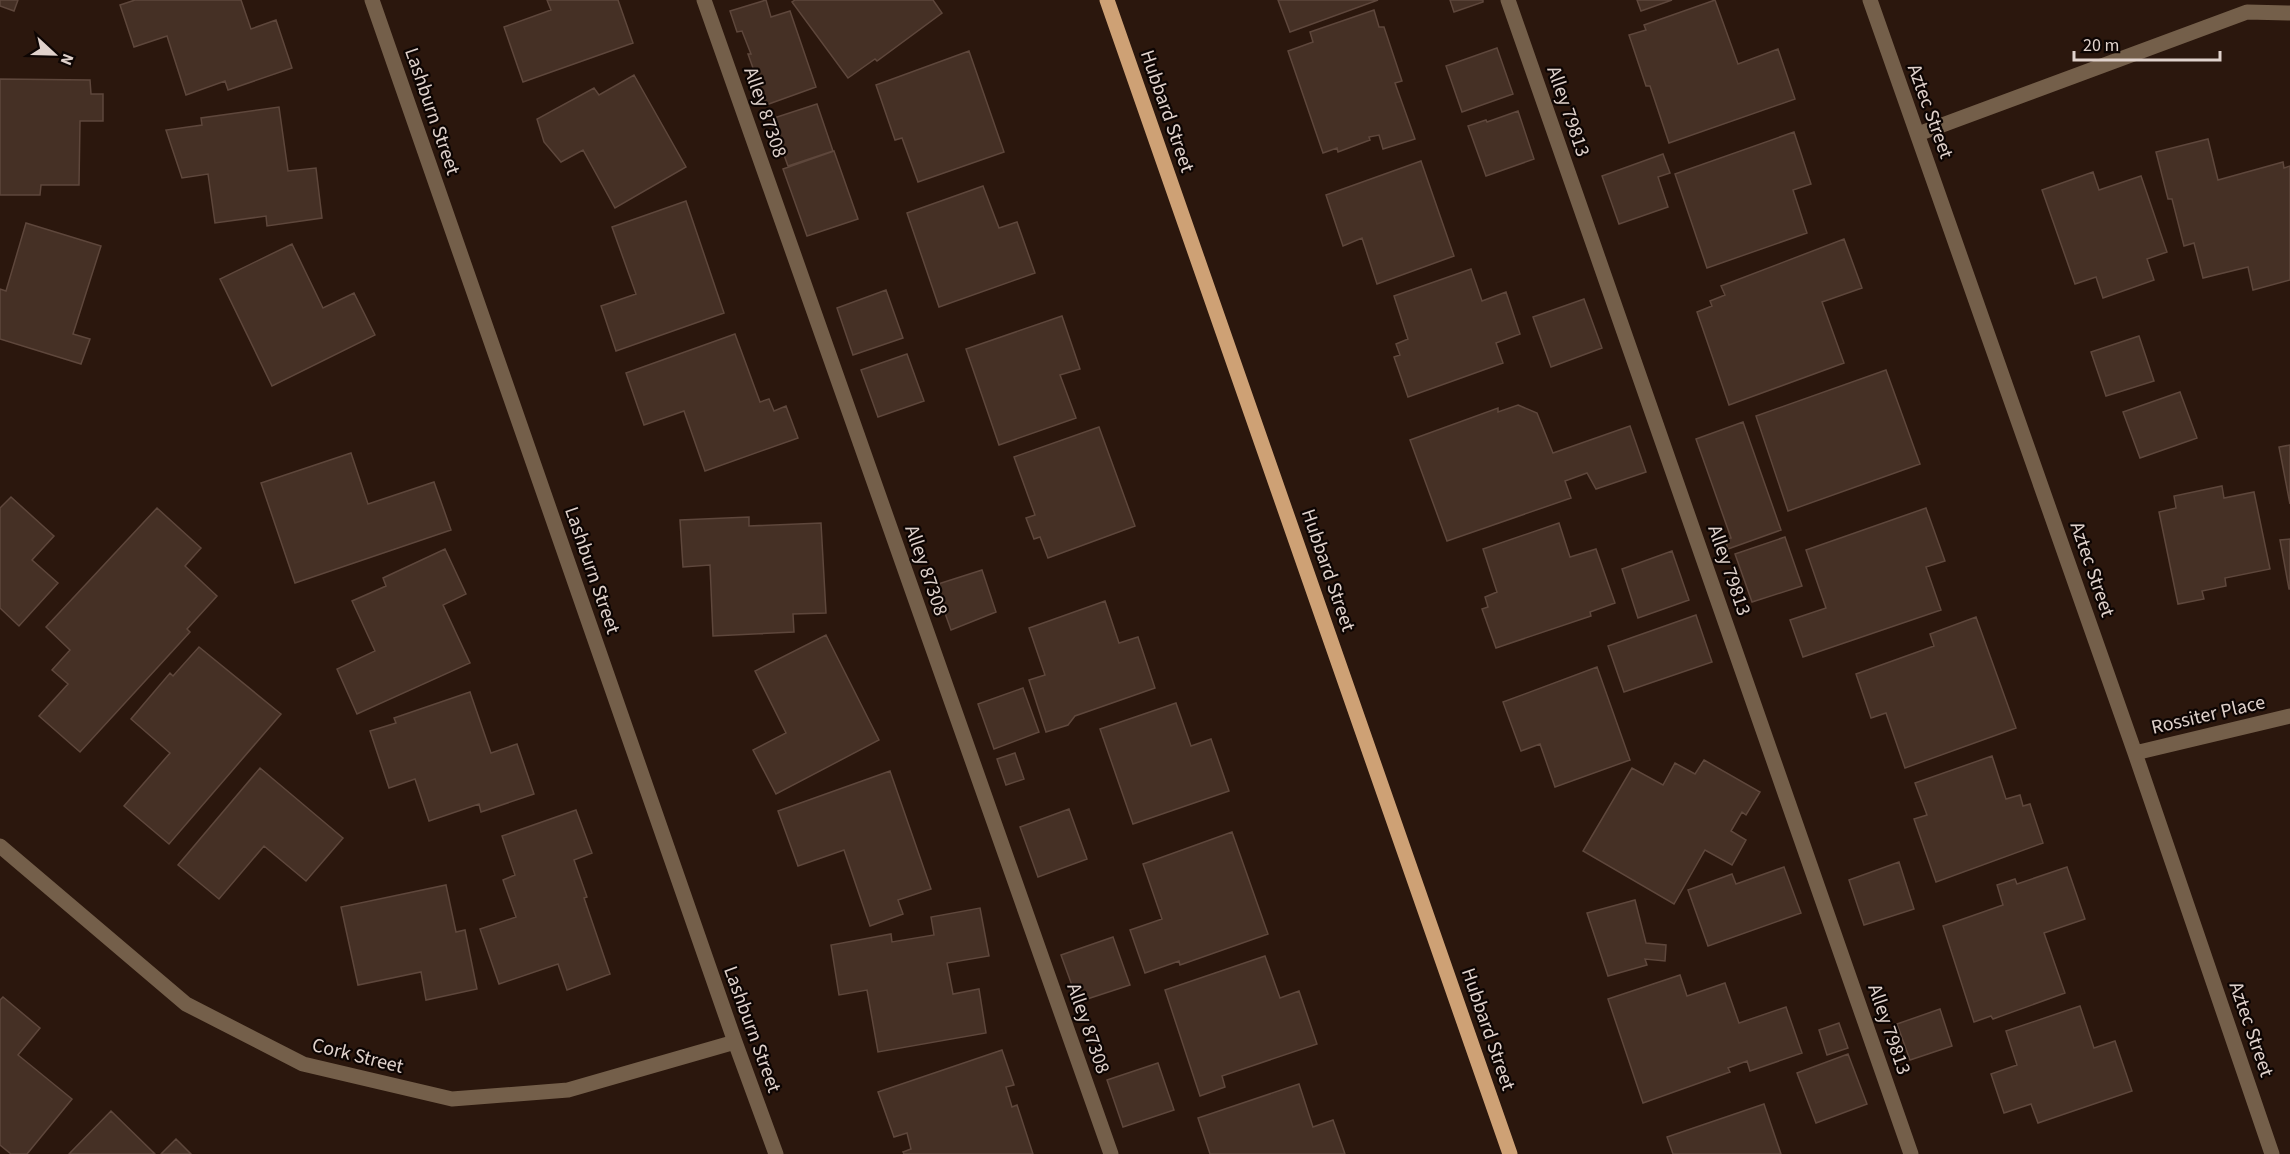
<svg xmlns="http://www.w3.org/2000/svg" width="2290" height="1154" viewBox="0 0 2290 1154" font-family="'Source Sans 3',sans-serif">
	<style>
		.building { fill: #453025; stroke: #5e473c; stroke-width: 1.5 }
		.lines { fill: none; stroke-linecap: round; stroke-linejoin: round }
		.minor { stroke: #745f4a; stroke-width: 15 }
		.major { stroke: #cea175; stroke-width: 15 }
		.labels { text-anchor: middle; stroke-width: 4.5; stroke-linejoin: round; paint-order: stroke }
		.street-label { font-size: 20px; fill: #e0d2cc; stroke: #0d0503 }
	</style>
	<rect width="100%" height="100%" fill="#2b170d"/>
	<!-- building -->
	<path class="building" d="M 0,0 L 18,0 L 14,11 L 0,6 Z
		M 135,0 L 241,0 L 251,29 L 276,20 L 292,68 L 228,90 L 225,81 L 186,95 L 167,36 L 134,47 L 120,5 Z
		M 547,0 L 618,0 L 633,43 L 523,82 L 504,27 L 551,10 Z
		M 766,0 L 771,17 L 790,11 L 816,87 L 766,105 L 748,54 L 751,54 L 742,31 L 737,32 L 730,11 Z
		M 795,0 L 933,0 L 942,13 L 877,61 L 875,59 L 848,78 L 792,2 Z
		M 1278,0 L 1378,0 L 1290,32 Z
		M 1450,0 L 1483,0 L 1483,2 L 1454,12 Z
		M 1637,0 L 1672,0 L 1641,11 Z
		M 1715,0 L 1738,64 L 1778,49 L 1795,99 L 1669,143 L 1650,86 L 1646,86 L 1629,35 L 1646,30 L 1644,25 Z
		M 1374,10 L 1379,27 L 1384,27 L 1402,81 L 1395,83 L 1415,139 L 1383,149 L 1379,135 L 1369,137 L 1370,140 L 1338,152 L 1337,148 L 1323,153 L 1288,51 L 1313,42 L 1310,32 Z
		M 1497,48 L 1513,94 L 1462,112 L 1446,66 Z
		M 969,51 L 1004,152 L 918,182 L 902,138 L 895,140 L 876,85 Z
		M 634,75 L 686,167 L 615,208 L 583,150 L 561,162 L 544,142 L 537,119 L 594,88 L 599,95 Z
		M 0,79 L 90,80 L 91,94 L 103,94 L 103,121 L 80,121 L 79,185 L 41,185 L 40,195 L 0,195 Z
		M 817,104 L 833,151 L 788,166 L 771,119 Z
		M 279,107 L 288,171 L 316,168 L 322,218 L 267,226 L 266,216 L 215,223 L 208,174 L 182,178 L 166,130 L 202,125 L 201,118 Z
		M 1518,111 L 1534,159 L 1486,176 L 1468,126 L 1486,120 L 1487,122 Z
		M 1794,132 L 1811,184 L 1793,190 L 1807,233 L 1707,268 L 1675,174 Z
		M 2208,139 L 2218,180 L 2283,162 L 2284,168 L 2290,166 L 2290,280 L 2253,290 L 2248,267 L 2203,278 L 2194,243 L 2184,246 L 2172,199 L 2168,199 L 2156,152 Z
		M 834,151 L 858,219 L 807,236 L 783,169 Z
		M 1663,154 L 1670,173 L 1658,177 L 1668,207 L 1619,224 L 1602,176 Z
		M 1421,161 L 1454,256 L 1377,284 L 1362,238 L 1343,246 L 1326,195 Z
		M 2093,172 L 2099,190 L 2141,176 L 2167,252 L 2147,259 L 2154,280 L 2103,298 L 2096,277 L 2075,284 L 2042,190 Z
		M 983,186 L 999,228 L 1017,222 L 1035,273 L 939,307 L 907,213 Z
		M 686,201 L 724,313 L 616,351 L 601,306 L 636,294 L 612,227 Z
		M 26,223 L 101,246 L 73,334 L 90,339 L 81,364 L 0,339 L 0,289 L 6,291 Z
		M 1844,239 L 1862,288 L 1822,302 L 1844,363 L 1729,405 L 1697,312 L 1712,306 L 1710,301 L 1725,295 L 1721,286 Z
		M 292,244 L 323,308 L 354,293 L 375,335 L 272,386 L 220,279 Z
		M 1471,269 L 1482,301 L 1506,292 L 1520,334 L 1496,343 L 1503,363 L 1408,397 L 1394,357 L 1400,355 L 1396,344 L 1408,339 L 1394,296 Z
		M 886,290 L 903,338 L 853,355 L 837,308 Z
		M 1584,299 L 1602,348 L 1551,367 L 1533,317 Z
		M 1062,316 L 1080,369 L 1060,375 L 1076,418 L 999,445 L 966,349 Z
		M 735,334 L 760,402 L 769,399 L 774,411 L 786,406 L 798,438 L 705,471 L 684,411 L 644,425 L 626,373 Z
		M 2139,336 L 2154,381 L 2106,396 L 2091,352 Z
		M 907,354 L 924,401 L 878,417 L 861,370 Z
		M 1886,370 L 1920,464 L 1788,511 L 1756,416 Z
		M 2180,392 L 2197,438 L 2140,458 L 2123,412 Z
		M 1518,405 L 1537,413 L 1553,453 L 1630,426 L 1646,472 L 1596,489 L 1587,473 L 1565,481 L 1571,498 L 1447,541 L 1410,440 L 1498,408 L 1498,412 Z
		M 1743,422 L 1781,530 L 1728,549 L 1725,539 L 1731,538 L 1696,439 Z
		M 1099,427 L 1135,526 L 1048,558 L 1040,537 L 1034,539 L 1026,518 L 1035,515 L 1014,457 Z
		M 2290,445 L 2290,504 L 2279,447 Z
		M 351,453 L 368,504 L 434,482 L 451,530 L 295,583 L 261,483 Z
		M 2222,486 L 2224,498 L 2254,492 L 2270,569 L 2225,578 L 2226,586 L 2202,591 L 2204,599 L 2178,604 L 2159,512 L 2176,508 L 2174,496 Z
		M 11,497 L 54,536 L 32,560 L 58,583 L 19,626 L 0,608 L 0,508 Z
		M 157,508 L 201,548 L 185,566 L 217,596 L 187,629 L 190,632 L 80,752 L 39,716 L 68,684 L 52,670 L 70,650 L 46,627 Z
		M 1926,508 L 1945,561 L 1926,567 L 1941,610 L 1803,657 L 1790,620 L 1826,608 L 1806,550 Z
		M 749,517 L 749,526 L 821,523 L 826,613 L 793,614 L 794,632 L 713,636 L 710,565 L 683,567 L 680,520 Z
		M 1559,523 L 1570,557 L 1596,549 L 1615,603 L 1590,612 L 1591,616 L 1496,648 L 1482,609 L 1488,607 L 1485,597 L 1497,592 L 1483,549 Z
		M 1785,537 L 1802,586 L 1752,602 L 1735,554 Z
		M 2290,539 L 2290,589 L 2289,589 L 2280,540 Z
		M 445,549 L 466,594 L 443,605 L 470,663 L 357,714 L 337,669 L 375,651 L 352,601 L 386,586 L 383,578 Z
		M 1672,551 L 1689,600 L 1638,618 L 1622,569 Z
		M 982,570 L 996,612 L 951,630 L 935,585 Z
		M 1105,601 L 1119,643 L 1138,637 L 1155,688 L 1075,716 L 1068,725 L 1046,732 L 1029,680 L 1045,675 L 1029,628 Z
		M 1696,615 L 1712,662 L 1624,692 L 1608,646 Z
		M 1976,617 L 2016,728 L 1905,768 L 1886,713 L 1871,718 L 1856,674 L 1934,646 L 1930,634 Z
		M 826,635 L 879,740 L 776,794 L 753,750 L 786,733 L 755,671 Z
		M 199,647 L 281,714 L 169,844 L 124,806 L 170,753 L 131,719 L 170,673 L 173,676 Z
		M 1597,667 L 1630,760 L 1555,787 L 1540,744 L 1521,751 L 1503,702 Z
		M 1023,688 L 1039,732 L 994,749 L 978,704 Z
		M 470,692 L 491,753 L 517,744 L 534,794 L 481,812 L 479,804 L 429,821 L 415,779 L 389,788 L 370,731 L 396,723 L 394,718 Z
		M 1176,703 L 1191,746 L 1211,739 L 1229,791 L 1133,824 L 1100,729 Z
		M 1015,753 L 1024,779 L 1006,785 L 997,759 Z
		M 1992,756 L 2006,799 L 2020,795 L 2023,806 L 2030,804 L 2043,843 L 1936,882 L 1914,819 L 1927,815 L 1915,783 Z
		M 1704,760 L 1760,792 L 1746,815 L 1742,812 L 1731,831 L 1746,840 L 1732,865 L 1705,850 L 1674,904 L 1583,851 L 1632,768 L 1663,785 L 1675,763 L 1695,774 Z
		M 260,768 L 343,838 L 306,881 L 264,846 L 219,899 L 178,865 Z
		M 890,771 L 931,889 L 898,900 L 903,914 L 870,926 L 844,850 L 798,866 L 778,811 Z
		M 1069,809 L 1087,859 L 1038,877 L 1020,827 Z
		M 576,810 L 592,853 L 574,860 L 587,897 L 584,898 L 610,974 L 567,990 L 558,964 L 499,984 L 480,929 L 516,917 L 503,880 L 515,875 L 502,836 Z
		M 1232,832 L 1268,934 L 1180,965 L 1179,961 L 1145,973 L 1130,930 L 1162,919 L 1143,864 Z
		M 1899,862 L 1914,909 L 1864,925 L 1849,880 Z
		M 1784,867 L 1801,913 L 1708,946 L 1688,890 L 1732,874 L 1736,884 Z
		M 2067,867 L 2085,919 L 2044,933 L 2065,993 L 1993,1019 L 1991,1016 L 1974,1022 L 1943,926 L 2003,905 L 1997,885 L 2015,879 L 2017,884 Z
		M 446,885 L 456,932 L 465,930 L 477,989 L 426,1000 L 421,972 L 358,985 L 341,907 Z
		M 1635,900 L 1646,943 L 1666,945 L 1665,961 L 1645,959 L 1647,965 L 1608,976 L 1587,913 Z
		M 980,908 L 989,956 L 947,963 L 953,994 L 979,989 L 986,1033 L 878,1052 L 867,990 L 839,995 L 831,945 L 891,934 L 892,942 L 934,935 L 931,917 Z
		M 1113,937 L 1130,985 L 1078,1002 L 1061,955 Z
		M 1265,956 L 1280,998 L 1299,991 L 1317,1044 L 1222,1076 L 1225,1087 L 1200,1096 L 1165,990 Z
		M 1680,975 L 1687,996 L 1725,983 L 1739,1023 L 1786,1007 L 1802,1053 L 1750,1071 L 1747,1061 L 1728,1068 L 1730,1072 L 1643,1103 L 1608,999 Z
		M 3,997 L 40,1028 L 18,1055 L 72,1099 L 27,1154 L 11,1154 L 0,1145 L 0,1000 Z
		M 2080,1006 L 2094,1048 L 2115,1041 L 2132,1091 L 2038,1123 L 2031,1104 L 2004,1113 L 1991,1074 L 2017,1065 L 2006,1031 Z
		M 1940,1009 L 1952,1046 L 1910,1060 L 1897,1024 Z
		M 1839,1023 L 1848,1048 L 1827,1055 L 1819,1030 Z
		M 1002,1050 L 1014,1085 L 1006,1087 L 1012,1107 L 1017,1105 L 1033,1154 L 904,1154 L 903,1152 L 911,1149 L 907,1133 L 894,1137 L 878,1092 Z
		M 1848,1054 L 1867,1104 L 1816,1123 L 1797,1073 Z
		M 1158,1063 L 1174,1110 L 1123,1127 L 1107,1080 Z
		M 1299,1084 L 1313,1127 L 1333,1120 L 1345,1154 L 1210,1154 L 1198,1118 Z
		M 1764,1104 L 1781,1154 L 1673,1154 L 1667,1137 Z
		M 111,1111 L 155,1154 L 69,1154 Z
		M 176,1139 L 191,1154 L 161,1154 Z"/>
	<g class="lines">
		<!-- minor -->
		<path class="minor" d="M 372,0 L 735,1042 L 776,1154
			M 704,0 L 1111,1154
			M 1508,0 L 1911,1154
			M 1870,0 L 2135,753 L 2272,1154
			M 1918,134 L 2247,12 L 2290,13
			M 2135,753 L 2290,716
			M 0,846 L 186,1004 L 303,1064 L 452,1099 L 568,1090 L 735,1042"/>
		<!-- major -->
		<path class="major" d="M 1107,0 L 1510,1154"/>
	</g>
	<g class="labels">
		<!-- street labels -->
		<g class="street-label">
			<text transform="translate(433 111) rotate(71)" y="7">Lashburn Street</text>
			<text transform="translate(1168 111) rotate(71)" y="7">Hubbard Street</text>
			<text transform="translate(1569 111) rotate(71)" y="7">Alley 79813</text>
			<text transform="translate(1931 111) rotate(70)" y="7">Aztec Street</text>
			<text transform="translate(766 112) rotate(71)" y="7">Alley 87308</text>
			<text transform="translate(2093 569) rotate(71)" y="7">Aztec Street</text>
			<text transform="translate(593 570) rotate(71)" y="7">Lashburn Street</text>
			<text transform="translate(927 570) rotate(71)" y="7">Alley 87308</text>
			<text transform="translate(1329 570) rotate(71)" y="7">Hubbard Street</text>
			<text transform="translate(1730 570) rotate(71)" y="7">Alley 79813</text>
			<text transform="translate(2208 714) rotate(-13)" y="7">Rossiter Place</text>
			<text transform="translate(1089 1028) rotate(71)" y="7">Alley 87308</text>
			<text transform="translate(753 1029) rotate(70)" y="7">Lashburn Street</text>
			<text transform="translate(1489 1029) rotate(71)" y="7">Hubbard Street</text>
			<text transform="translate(1890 1029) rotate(71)" y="7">Alley 79813</text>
			<text transform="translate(2252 1029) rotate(71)" y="7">Aztec Street</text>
			<text transform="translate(358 1055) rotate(14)" y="7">Cork Street</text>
		</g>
	</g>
	<!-- north arrow -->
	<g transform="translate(54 54) rotate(112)" stroke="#0d0503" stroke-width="4.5" paint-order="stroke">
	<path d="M0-4.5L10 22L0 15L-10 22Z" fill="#e0d2cc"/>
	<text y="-9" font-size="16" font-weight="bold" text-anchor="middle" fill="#e0d2cc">N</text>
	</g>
	<!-- scale -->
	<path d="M2074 51v9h146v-9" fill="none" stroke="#e0d2cc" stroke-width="3"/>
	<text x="2083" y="51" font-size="18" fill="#e0d2cc" stroke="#0d0503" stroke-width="4.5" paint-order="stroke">20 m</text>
</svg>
